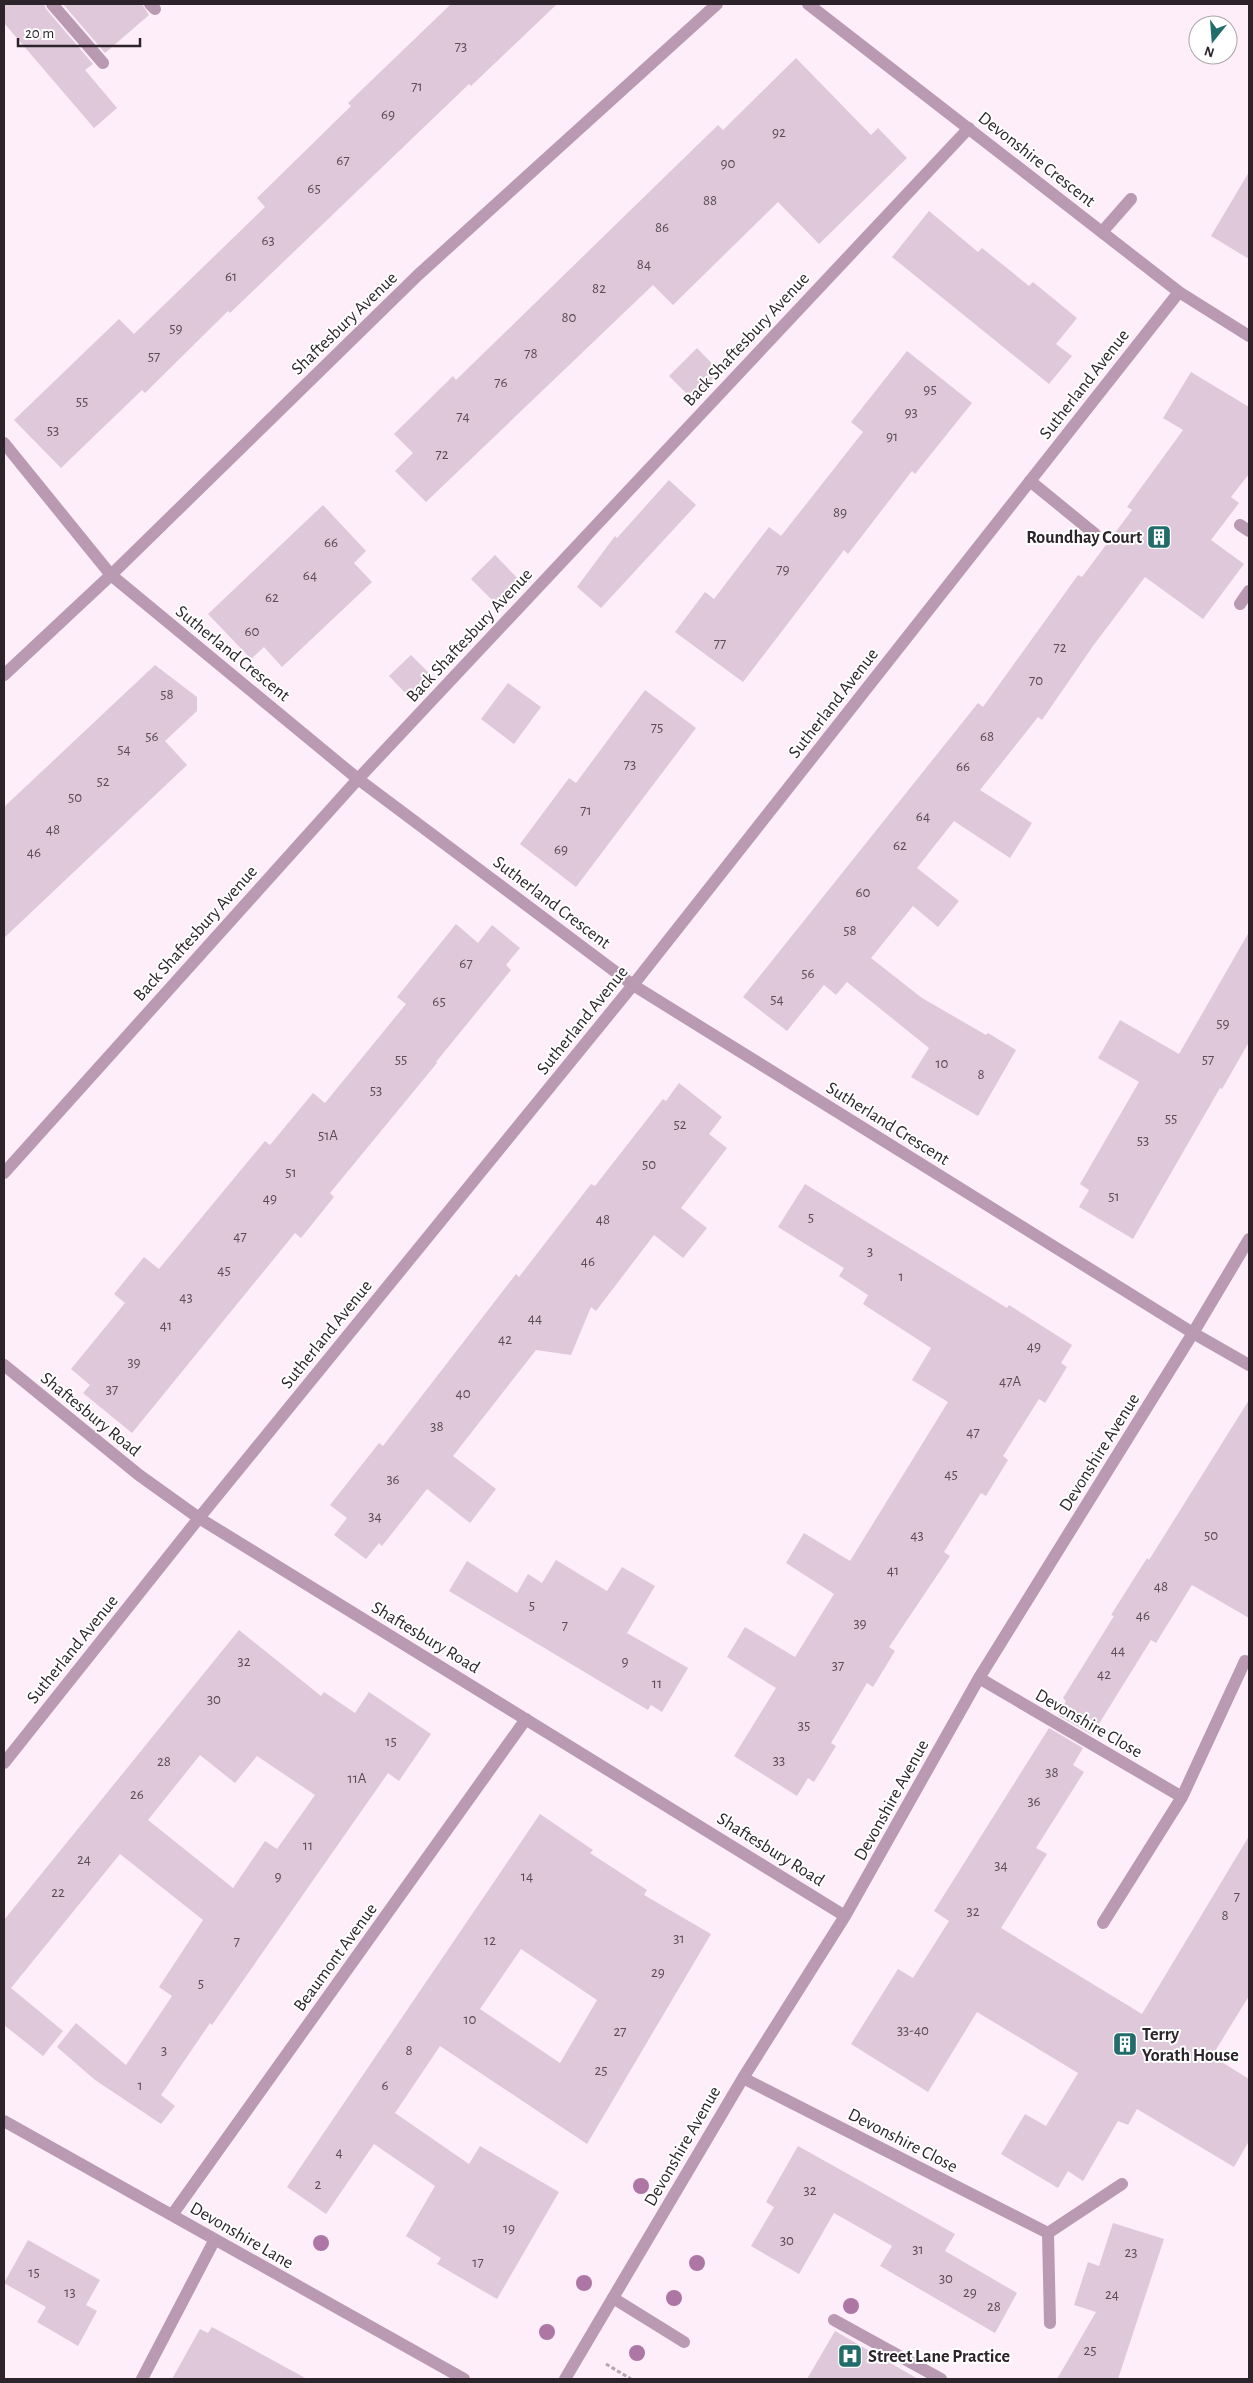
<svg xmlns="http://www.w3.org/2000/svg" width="1253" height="2383" viewBox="0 0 1253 2383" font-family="'Alegreya Sans',sans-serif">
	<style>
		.building { fill: #dfc8d9; fill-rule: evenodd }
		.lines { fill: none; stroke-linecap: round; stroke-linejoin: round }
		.path { stroke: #b3a7b0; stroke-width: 3; stroke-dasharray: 4 2.5; stroke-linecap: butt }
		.lane { stroke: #ba99b2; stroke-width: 12 }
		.street { stroke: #ba99b2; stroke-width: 12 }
		.tree { fill: #ad76a4 }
		.labels { text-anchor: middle; stroke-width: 4; stroke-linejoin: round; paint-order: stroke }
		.number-label { font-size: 15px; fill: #594d56 }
		.street-label { font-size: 18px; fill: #2c242a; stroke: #fff }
		.poi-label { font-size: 18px; font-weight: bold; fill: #2c242a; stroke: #fff; text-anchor: start }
	</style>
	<rect width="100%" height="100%" fill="#fdeef9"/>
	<!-- building -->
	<path class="building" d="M 4,4 L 44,4 L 46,9 L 93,64 L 85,70 L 117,108 L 94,128 L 4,23 Z
		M 63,4 L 142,4 L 149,15 L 105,53 Z
		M 451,4 L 557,4 L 471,86 L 469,84 L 230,313 L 228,311 L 145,393 L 142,390 L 61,468 L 14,420 L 119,319 L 134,334 L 265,207 L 257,198 L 351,106 L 348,103 Z
		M 796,58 L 871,135 L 878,128 L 907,158 L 819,244 L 778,202 L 673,305 L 653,285 L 426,502 L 395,471 L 413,453 L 394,434 L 453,376 L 456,380 L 718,125 L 723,130 Z
		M 1249,172 L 1249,259 L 1211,236 Z
		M 929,211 L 978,252 L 982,248 L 1029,286 L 1033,282 L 1077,318 L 1056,344 L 1072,356 L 1049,384 L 892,257 Z
		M 697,348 L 720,372 L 692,399 L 669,376 Z
		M 907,351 L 972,403 L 915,474 L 912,471 L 848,554 L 844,550 L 743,682 L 675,632 L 705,592 L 714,599 L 769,527 L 781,536 L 863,432 L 851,422 Z
		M 1191,372 L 1249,407 L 1249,474 L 1231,497 L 1239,503 L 1211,540 L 1244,564 L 1203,619 L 1145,577 L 1093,646 L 1042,720 L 1038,717 L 980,790 L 1032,823 L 1010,858 L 954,821 L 917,868 L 959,901 L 938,927 L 913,906 L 871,958 L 922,998 L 986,1035 L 988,1033 L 1016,1050 L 978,1116 L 911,1077 L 929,1048 L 847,982 L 836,995 L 824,985 L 787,1031 L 743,997 L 978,703 L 983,707 L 1078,575 L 1082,577 L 1132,510 L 1127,507 L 1183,430 L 1163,418 Z
		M 669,480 L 696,505 L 601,608 L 577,587 L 615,536 L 617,538 Z
		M 323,505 L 366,551 L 354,563 L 372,582 L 282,667 L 264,647 L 251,659 L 208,614 Z
		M 495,555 L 521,582 L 497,605 L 471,579 Z
		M 411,655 L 434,678 L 412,700 L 389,676 Z
		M 155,665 L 197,697 L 197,711 L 165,741 L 187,765 L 4,938 L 4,807 Z
		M 508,683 L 541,707 L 514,744 L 481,719 Z
		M 645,690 L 696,728 L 576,887 L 520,844 L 569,778 L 576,783 Z
		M 456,924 L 478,943 L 492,925 L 520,948 L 506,965 L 511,970 L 436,1062 L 437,1063 L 330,1193 L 334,1197 L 317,1218 L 301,1238 L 295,1233 L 132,1433 L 83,1393 L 90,1385 L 71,1369 L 125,1303 L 114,1294 L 144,1257 L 159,1269 L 265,1141 L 270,1145 L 313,1093 L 325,1103 L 406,1004 L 397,997 Z
		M 1249,932 L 1249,1042 L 1222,1089 L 1220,1088 L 1133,1239 L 1079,1207 L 1089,1190 L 1080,1184 L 1139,1082 L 1098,1058 L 1120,1020 L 1179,1054 Z
		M 679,1083 L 722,1117 L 709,1134 L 727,1148 L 681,1208 L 707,1228 L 683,1258 L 654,1235 L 596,1311 L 591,1307 L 571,1355 L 536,1350 L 453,1456 L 496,1489 L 470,1523 L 427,1489 L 382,1546 L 379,1543 L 366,1559 L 334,1535 L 347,1518 L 330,1505 L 379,1443 L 383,1446 L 516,1274 L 519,1277 L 591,1184 L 595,1186 L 663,1099 L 666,1101 Z
		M 805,1184 L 1007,1308 L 1009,1305 L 1072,1345 L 1061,1363 L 1067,1367 L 1045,1403 L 1039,1399 L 1003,1456 L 1008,1460 L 986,1496 L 981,1493 L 944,1552 L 950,1556 L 889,1647 L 895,1651 L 873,1687 L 867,1683 L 831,1743 L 836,1746 L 814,1782 L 808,1778 L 797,1796 L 734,1756 L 776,1688 L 727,1657 L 745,1627 L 795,1657 L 834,1594 L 786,1563 L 804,1533 L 850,1561 L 948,1402 L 912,1380 L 931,1348 L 863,1304 L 868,1295 L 839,1276 L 844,1268 L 778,1227 Z
		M 1249,1400 L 1249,1618 L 1192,1585 L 1156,1643 L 1151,1640 L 1092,1735 L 1058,1715 L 1066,1701 L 1063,1698 L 1114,1616 L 1111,1615 L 1147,1558 L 1149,1560 Z
		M 556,1560 L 607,1591 L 622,1567 L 655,1586 L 627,1633 L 688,1668 L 662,1712 L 651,1705 L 648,1710 L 449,1591 L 467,1561 L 517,1593 L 528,1574 L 542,1583 Z
		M 239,1630 L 321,1696 L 324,1692 L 355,1713 L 369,1692 L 431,1734 L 399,1781 L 388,1773 L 212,2025 L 210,2023 L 161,2095 L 175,2106 L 161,2124 L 95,2080 L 57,2047 L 76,2023 L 126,2065 L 172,1996 L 159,1987 L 203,1920 L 120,1854 L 11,1988 L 63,2031 L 43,2056 L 4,2025 L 4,1920 ZM 200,1755 L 235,1783 L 257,1756 L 315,1795 L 277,1849 L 265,1841 L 233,1888 L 148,1820 Z
		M 1049,1728 L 1083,1748 L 1073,1765 L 1084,1772 L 1036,1848 L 1047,1854 L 1001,1928 L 1142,2014 L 1249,1836 L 1249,1996 L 1212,2056 L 1249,2079 L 1249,2141 L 1234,2167 L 1137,2109 L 1128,2125 L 1118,2121 L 1083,2181 L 1068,2171 L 1058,2188 L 1001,2154 L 1025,2114 L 1046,2126 L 1078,2073 L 977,2012 L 928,2092 L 851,2044 L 898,1969 L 913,1978 L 949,1921 L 934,1911 Z
		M 540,1814 L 593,1850 L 590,1853 L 647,1890 L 644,1895 L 711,1934 L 587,2144 L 440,2046 L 395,2113 L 469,2164 L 480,2146 L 559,2192 L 497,2299 L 437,2264 L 441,2258 L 406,2236 L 435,2186 L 374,2144 L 326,2214 L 287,2187 ZM 521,1949 L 597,2000 L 560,2063 L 480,2009 Z
		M 798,2146 L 955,2234 L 945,2251 L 1017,2293 L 995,2333 L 880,2266 L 892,2246 L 834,2213 L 799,2274 L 751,2246 L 774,2207 L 766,2202 Z
		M 1113,2223 L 1164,2239 L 1118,2379 L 1057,2379 L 1096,2312 L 1074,2305 L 1088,2262 L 1099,2266 Z
		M 28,2240 L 100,2280 L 86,2305 L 97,2311 L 78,2346 L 37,2322 L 46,2307 L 4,2283 Z
		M 212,2327 L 307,2379 L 172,2379 L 200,2329 L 208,2333 Z
		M 835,2331 L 918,2379 L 807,2379 Z"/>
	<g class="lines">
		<!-- path -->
		<path class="path" d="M 606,2364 L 631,2379"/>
		<!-- lane -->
		<path class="lane" d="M 52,4 L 103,63
			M 150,4 L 155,9
			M 1102,232 L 1131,199
			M 1030,481 L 1095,534
			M 1240,525 L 1249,531
			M 1240,604 L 1249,591
			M 4,1173 L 358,779 L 969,128
			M 613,2298 L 684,2342
			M 834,2320 L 941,2379
			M 142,2379 L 214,2241"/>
		<!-- street -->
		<path class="street" d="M 808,4 L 1179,292 L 1249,336
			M 4,443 L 111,575 L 358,779 L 633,985 L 1193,1333 L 1249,1365
			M 4,675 L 111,575 L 418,275 L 717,4
			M 4,1365 L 139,1475 L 199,1518 L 845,1916
			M 979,1678 L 1182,1797
			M 4,1763 L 199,1518 L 633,985 L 1179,292
			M 1103,1923 L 1182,1797 L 1245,1661
			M 743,2078 L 1048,2233 L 1050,2323
			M 4,2121 L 464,2379
			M 172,2215 L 526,1719
			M 1048,2233 L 1122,2184
			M 565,2379 L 743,2078 L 845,1916 L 979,1678 L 1193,1333 L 1249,1239"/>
	</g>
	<!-- trees -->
	<g class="tree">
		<circle cx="641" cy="2186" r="8"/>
		<circle cx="321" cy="2243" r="8"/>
		<circle cx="697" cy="2263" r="8"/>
		<circle cx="584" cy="2283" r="8"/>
		<circle cx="674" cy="2298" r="8"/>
		<circle cx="851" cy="2306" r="8"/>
		<circle cx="547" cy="2332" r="8"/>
		<circle cx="637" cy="2353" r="8"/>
	</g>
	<!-- icons -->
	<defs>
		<symbol id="building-square" viewBox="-11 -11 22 22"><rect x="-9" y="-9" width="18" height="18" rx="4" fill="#226d6b" stroke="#fff"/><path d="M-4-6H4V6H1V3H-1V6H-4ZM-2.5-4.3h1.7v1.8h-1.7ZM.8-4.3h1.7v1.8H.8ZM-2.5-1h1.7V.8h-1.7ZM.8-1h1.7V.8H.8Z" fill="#fff"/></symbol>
		<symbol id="hospital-square" viewBox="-11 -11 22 22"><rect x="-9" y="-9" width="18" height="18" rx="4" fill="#226d6b" stroke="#fff"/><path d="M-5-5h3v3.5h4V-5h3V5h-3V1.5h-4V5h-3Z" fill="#fff"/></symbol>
	</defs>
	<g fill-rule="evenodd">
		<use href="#building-square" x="1145" y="523" width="28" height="28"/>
		<use href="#building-square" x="1111" y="2030" width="28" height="28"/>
		<use href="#hospital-square" x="836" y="2342" width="28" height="28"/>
	</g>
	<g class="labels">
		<!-- number labels -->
		<g class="number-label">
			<text x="461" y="51">73</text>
			<text x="417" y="91">71</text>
			<text x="388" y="119">69</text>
			<text x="779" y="137">92</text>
			<text x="343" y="165">67</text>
			<text x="728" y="168">90</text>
			<text x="314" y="193">65</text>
			<text x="710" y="205">88</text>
			<text x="662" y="232">86</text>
			<text x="268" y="245">63</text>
			<text x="644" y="269">84</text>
			<text x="231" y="281">61</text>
			<text x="599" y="293">82</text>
			<text x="569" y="322">80</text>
			<text x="176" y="333">59</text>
			<text x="531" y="358">78</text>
			<text x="154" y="361">57</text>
			<text x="501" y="387">76</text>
			<text x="930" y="394">95</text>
			<text x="82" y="406">55</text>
			<text x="911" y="417">93</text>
			<text x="463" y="421">74</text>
			<text x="53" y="435">53</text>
			<text x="892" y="441">91</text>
			<text x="442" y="459">72</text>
			<text x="840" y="517">89</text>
			<text x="331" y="547">66</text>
			<text x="783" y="574">79</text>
			<text x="310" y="580">64</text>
			<text x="272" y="602">62</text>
			<text x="252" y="636">60</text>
			<text x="720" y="648">77</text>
			<text x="1060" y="652">72</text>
			<text x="1036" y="685">70</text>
			<text x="167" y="699">58</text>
			<text x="657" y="732">75</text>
			<text x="152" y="741">56</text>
			<text x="987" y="741">68</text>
			<text x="124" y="754">54</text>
			<text x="630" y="769">73</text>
			<text x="963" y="771">66</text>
			<text x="103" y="786">52</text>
			<text x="75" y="802">50</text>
			<text x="586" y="815">71</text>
			<text x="923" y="821">64</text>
			<text x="53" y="834">48</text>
			<text x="900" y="850">62</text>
			<text x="561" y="854">69</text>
			<text x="34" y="857">46</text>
			<text x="863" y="897">60</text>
			<text x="850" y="935">58</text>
			<text x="466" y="968">67</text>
			<text x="808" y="978">56</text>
			<text x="777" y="1004">54</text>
			<text x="439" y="1006">65</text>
			<text x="1223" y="1028">59</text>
			<text x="401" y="1064">55</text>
			<text x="1208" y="1064">57</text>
			<text x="942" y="1068">10</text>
			<text x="981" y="1079">8</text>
			<text x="376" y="1095">53</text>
			<text x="1171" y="1123">55</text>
			<text x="680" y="1129">52</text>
			<text x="328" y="1140">51A</text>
			<text x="1143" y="1145">53</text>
			<text x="649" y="1169">50</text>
			<text x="291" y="1177">51</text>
			<text x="1114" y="1201">51</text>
			<text x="270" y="1203">49</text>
			<text x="811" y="1222">5</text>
			<text x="603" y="1224">48</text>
			<text x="240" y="1241">47</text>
			<text x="870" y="1256">3</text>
			<text x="588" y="1266">46</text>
			<text x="224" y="1275">45</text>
			<text x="901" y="1281">1</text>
			<text x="186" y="1302">43</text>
			<text x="535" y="1323">44</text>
			<text x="166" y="1330">41</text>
			<text x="505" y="1344">42</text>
			<text x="1034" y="1351">49</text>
			<text x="134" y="1367">39</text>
			<text x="1010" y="1386">47A</text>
			<text x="112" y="1394">37</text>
			<text x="463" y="1398">40</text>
			<text x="437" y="1431">38</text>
			<text x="973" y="1437">47</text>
			<text x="951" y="1479">45</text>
			<text x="393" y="1484">36</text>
			<text x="375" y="1521">34</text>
			<text x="917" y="1540">43</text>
			<text x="1211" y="1540">50</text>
			<text x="893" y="1575">41</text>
			<text x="1161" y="1591">48</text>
			<text x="532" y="1610">5</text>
			<text x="1143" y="1620">46</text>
			<text x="860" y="1628">39</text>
			<text x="565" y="1630">7</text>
			<text x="1118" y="1655">44</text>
			<text x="244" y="1666">32</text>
			<text x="625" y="1666">9</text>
			<text x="838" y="1670">37</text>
			<text x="1104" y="1679">42</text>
			<text x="657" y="1688">11</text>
			<text x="214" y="1704">30</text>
			<text x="804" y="1730">35</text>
			<text x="391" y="1746">15</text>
			<text x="779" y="1765">33</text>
			<text x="164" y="1766">28</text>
			<text x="1052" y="1777">38</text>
			<text x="357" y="1783">11A</text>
			<text x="137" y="1799">26</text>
			<text x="1034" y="1806">36</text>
			<text x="308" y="1850">11</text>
			<text x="84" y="1864">24</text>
			<text x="1001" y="1870">34</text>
			<text x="278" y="1881">9</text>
			<text x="527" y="1881">14</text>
			<text x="58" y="1897">22</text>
			<text x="1237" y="1901">7</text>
			<text x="973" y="1916">32</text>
			<text x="1225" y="1920">8</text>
			<text x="679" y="1943">31</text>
			<text x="490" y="1945">12</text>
			<text x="237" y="1946">7</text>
			<text x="658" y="1977">29</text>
			<text x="201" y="1988">5</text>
			<text x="470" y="2024">10</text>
			<text x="913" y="2035">33-40</text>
			<text x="620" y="2036">27</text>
			<text x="164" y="2055">3</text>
			<text x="409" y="2055">8</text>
			<text x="601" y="2075">25</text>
			<text x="140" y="2090">1</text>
			<text x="385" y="2090">6</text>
			<text x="339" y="2157">4</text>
			<text x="318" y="2189">2</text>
			<text x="810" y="2195">32</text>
			<text x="509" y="2233">19</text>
			<text x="787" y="2245">30</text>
			<text x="918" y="2254">31</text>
			<text x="1131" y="2257">23</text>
			<text x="478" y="2267">17</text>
			<text x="34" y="2277">15</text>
			<text x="946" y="2283">30</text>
			<text x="70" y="2297">13</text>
			<text x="970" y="2297">29</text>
			<text x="1112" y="2299">24</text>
			<text x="994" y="2311">28</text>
			<text x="1090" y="2355">25</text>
		</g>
		<!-- street labels -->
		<g class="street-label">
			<text transform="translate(1037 159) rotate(38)" y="6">Devonshire Crescent</text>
			<text transform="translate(344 323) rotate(-44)" y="6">Shaftesbury Avenue</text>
			<text transform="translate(746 339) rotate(-47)" y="6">Back Shaftesbury Avenue</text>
			<text transform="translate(1084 384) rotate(-52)" y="6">Sutherland Avenue</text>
			<text transform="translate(469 635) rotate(-47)" y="6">Back Shaftesbury Avenue</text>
			<text transform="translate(233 653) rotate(39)" y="6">Sutherland Crescent</text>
			<text transform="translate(833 703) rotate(-52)" y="6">Sutherland Avenue</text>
			<text transform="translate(552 902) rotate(37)" y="6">Sutherland Crescent</text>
			<text transform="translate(195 933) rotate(-48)" y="6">Back Shaftesbury Avenue</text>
			<text transform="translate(582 1020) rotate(-51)" y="6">Sutherland Avenue</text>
			<text transform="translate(888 1123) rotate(32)" y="6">Sutherland Crescent</text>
			<text transform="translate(326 1334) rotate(-51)" y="6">Sutherland Avenue</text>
			<text transform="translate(91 1414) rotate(39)" y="6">Shaftesbury Road</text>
			<text transform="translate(1099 1452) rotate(-58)" y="6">Devonshire Avenue</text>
			<text transform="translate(426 1637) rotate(31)" y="6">Shaftesbury Road</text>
			<text transform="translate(72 1649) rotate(-51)" y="6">Sutherland Avenue</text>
			<text transform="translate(1089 1723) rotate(30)" y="6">Devonshire Close</text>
			<text transform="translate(891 1800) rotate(-61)" y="6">Devonshire Avenue</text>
			<text transform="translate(771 1849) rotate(32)" y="6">Shaftesbury Road</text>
			<text transform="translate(335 1957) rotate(-54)" y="6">Beaumont Avenue</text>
			<text transform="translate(903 2140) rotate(27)" y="6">Devonshire Close</text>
			<text transform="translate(682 2146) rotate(-60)" y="6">Devonshire Avenue</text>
			<text transform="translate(242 2235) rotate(30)" y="6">Devonshire Lane</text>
		</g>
		<!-- poi labels -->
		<g class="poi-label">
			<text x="1142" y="543" text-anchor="end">Roundhay Court</text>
			<text x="1142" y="2040">Terry<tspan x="1142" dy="21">Yorath House</tspan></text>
			<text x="868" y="2362">Street Lane Practice</text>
		</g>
	</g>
	<!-- border -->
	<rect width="1253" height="2383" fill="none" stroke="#2c242a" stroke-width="10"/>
	<!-- north arrow -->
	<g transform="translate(1213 40) rotate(197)"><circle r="24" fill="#ffffff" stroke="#aba7aa"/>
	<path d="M0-4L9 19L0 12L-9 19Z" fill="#226d6b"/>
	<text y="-8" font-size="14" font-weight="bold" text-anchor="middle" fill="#2c242a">N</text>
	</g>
	<!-- scale -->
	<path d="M18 38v8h122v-8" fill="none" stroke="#2c242a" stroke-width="2.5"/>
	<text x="25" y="38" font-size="15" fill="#2c242a" stroke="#ffffff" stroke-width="4" paint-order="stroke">20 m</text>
</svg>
